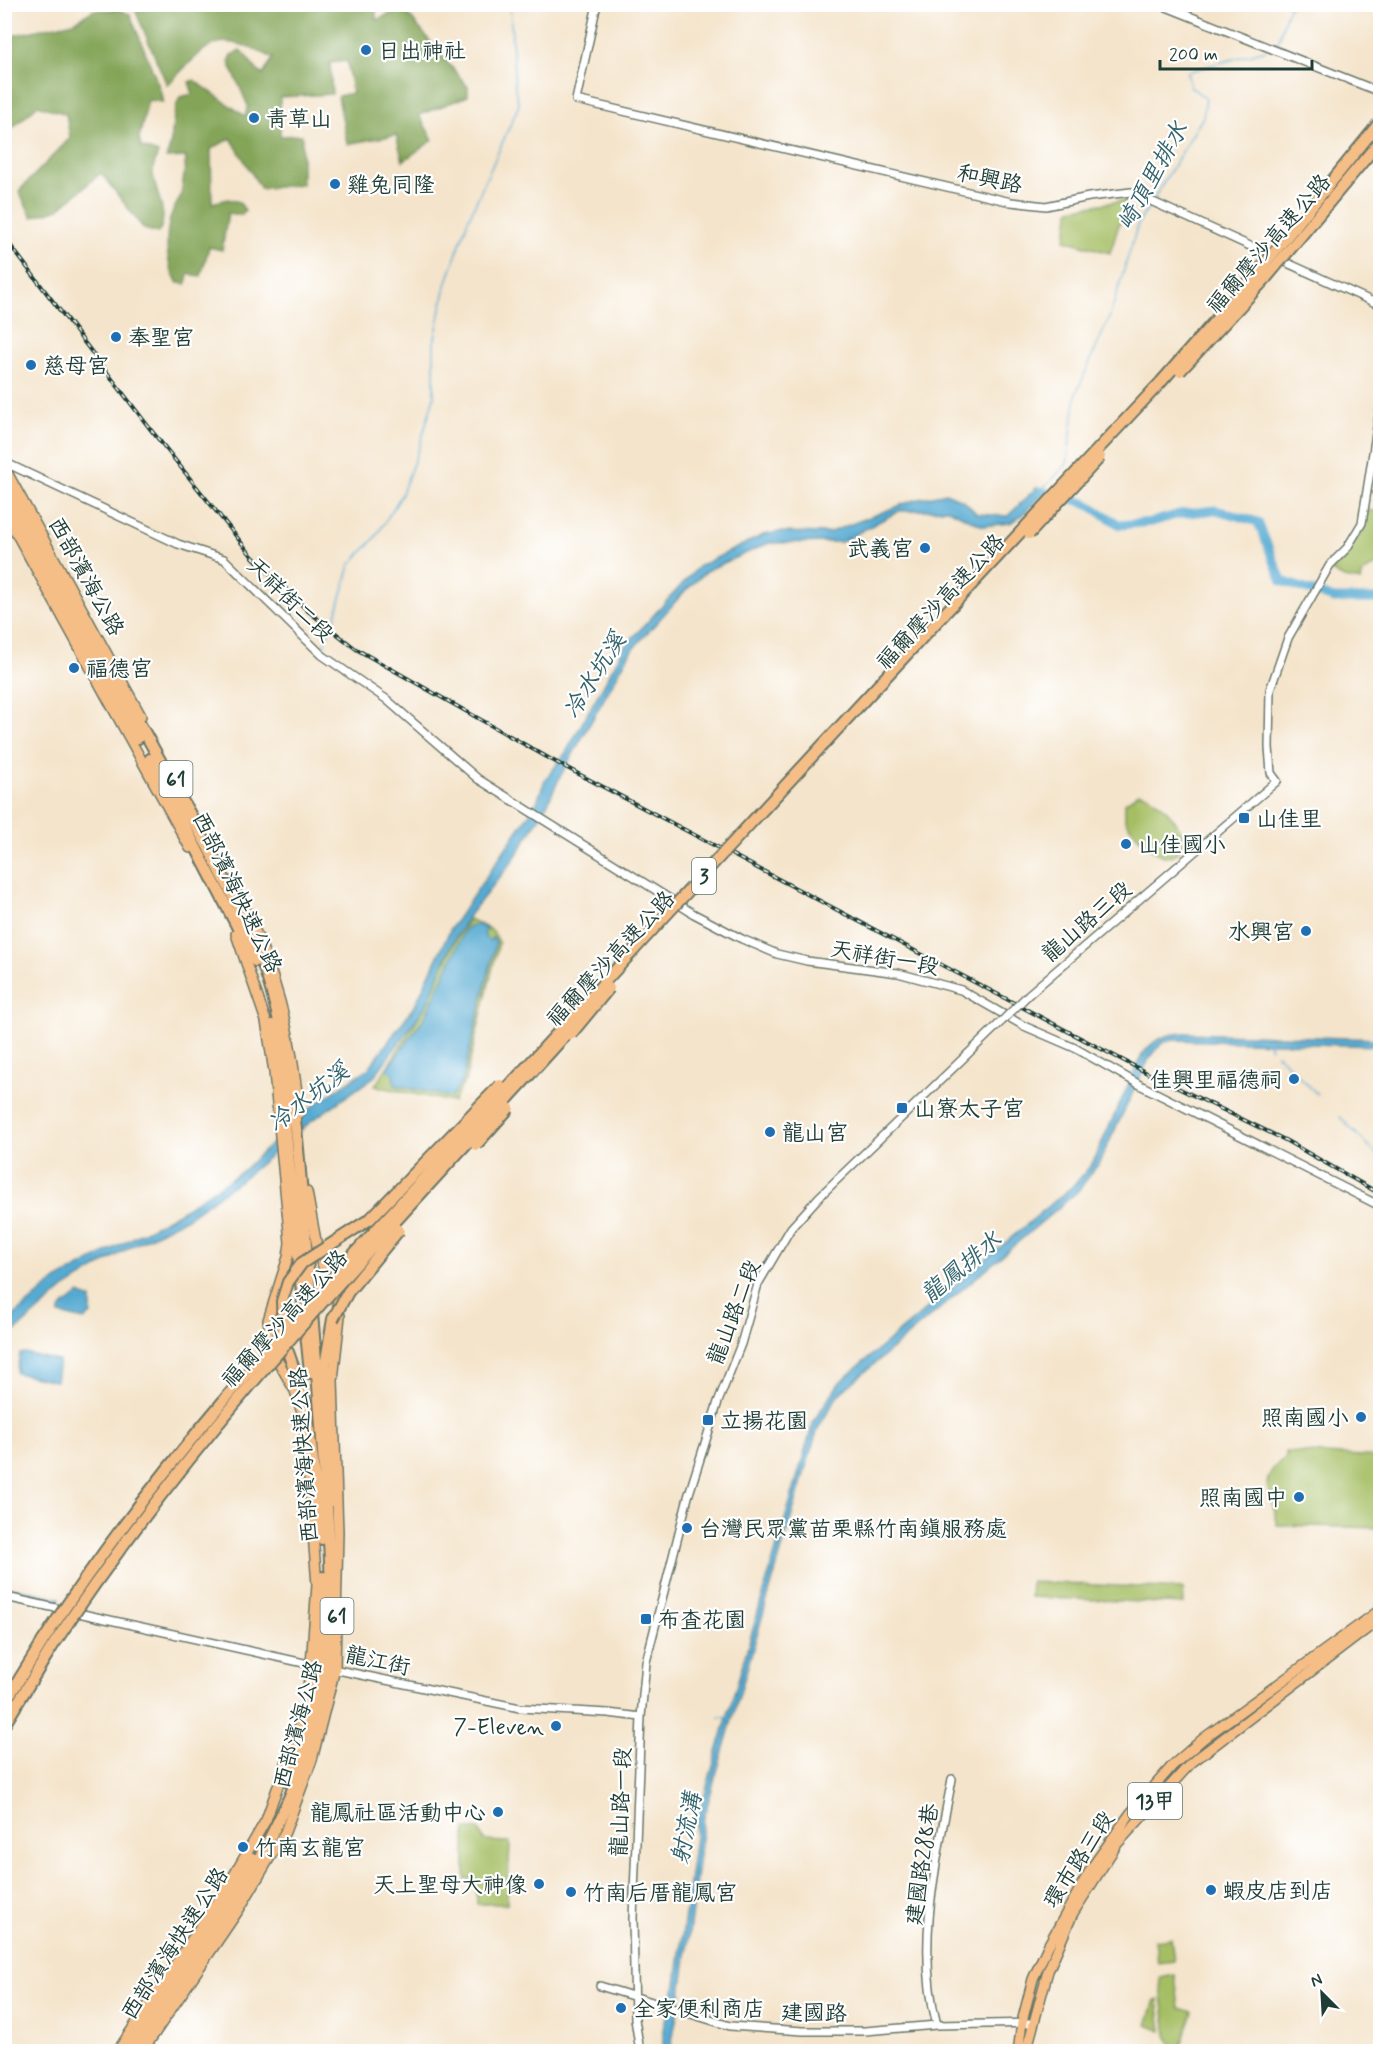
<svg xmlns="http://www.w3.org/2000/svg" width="1385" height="2056" viewBox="0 0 1385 2056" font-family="Mynerve,'LXGW WenKai TC',sans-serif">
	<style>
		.green { fill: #a5be63; stroke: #627e4c; stroke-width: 1.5 }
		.forest { fill: #84a559; stroke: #527146; stroke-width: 1.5 }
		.water { fill: #57aad2; stroke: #3b7483; stroke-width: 1.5 }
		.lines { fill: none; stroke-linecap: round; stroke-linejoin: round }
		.stream { stroke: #57aad2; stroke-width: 1.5 }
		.river { stroke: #57aad2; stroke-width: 9 }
		.minor-casing { stroke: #6a7769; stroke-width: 10 }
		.major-casing { stroke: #6a7769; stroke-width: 12 }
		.highway-casing { stroke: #6a7769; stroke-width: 14 }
		.minor { stroke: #fff; stroke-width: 7 }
		.major { stroke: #f6be87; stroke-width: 9 }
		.highway { stroke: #f6be87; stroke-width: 10 }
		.rail-casing { stroke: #1f3d34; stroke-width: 4 }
		.rail { stroke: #fff; stroke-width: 1.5; stroke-dasharray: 4.5; stroke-linecap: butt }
		.minor-bridge-casing { stroke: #6a7769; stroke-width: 10; stroke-linecap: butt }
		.highway-bridge-casing { stroke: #6a7769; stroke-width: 14; stroke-linecap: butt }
		.minor-bridge { stroke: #fff; stroke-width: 7 }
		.highway-bridge { stroke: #f6be87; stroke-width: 10 }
		.poi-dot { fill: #1f6fb2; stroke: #fff; stroke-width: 2 }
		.labels { text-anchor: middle; stroke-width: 4.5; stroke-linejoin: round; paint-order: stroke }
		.shield { fill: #fff; stroke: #627771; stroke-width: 1.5 }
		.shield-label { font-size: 21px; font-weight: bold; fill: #1f3d34 }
		.poi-label { font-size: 22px; fill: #1f3d34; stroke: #fff; text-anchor: start }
		.street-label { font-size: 22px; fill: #1f3d34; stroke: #fff }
		.water-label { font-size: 24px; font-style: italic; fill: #33636b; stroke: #fff }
	</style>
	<rect width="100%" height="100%" fill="#fff"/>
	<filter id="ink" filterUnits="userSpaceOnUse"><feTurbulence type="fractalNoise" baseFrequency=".0167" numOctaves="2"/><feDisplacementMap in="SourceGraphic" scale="12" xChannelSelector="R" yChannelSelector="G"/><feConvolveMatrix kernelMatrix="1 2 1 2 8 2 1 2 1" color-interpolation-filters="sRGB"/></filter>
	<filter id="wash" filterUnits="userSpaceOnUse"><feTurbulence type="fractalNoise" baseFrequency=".008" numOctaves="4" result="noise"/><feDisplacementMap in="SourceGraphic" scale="24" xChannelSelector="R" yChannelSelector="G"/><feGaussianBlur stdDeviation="1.35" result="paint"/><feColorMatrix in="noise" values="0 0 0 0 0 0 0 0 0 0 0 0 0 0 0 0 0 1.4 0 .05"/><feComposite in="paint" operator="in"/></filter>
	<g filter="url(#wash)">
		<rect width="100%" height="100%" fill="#f4e4cb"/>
		<!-- green -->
		<path class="green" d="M 1127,200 L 1110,253 L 1065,240 L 1070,209 Z
			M 1380,509 L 1380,562 L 1363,573 L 1361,581 L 1344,578 L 1331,571 L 1360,534 L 1367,510 L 1378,512 Z
			M 1139,793 C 1155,793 1186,827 1183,843 C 1168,877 1137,837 1125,820 L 1125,803 Z
			M 469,919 L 493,931 L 499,942 L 465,1081 L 453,1102 L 375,1086 L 423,1010 L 453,945 Z
			M 1286,1452 L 1380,1457 L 1380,1528 L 1277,1525 C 1277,1499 1250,1482 1286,1457 Z
			M 1031,1582 L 1183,1589 L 1184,1604 L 1030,1597 Z
			M 465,1829 L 479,1829 L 484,1841 L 510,1842 L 507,1904 L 477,1904 L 476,1879 L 465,1879 Z
			M 1171,1938 L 1174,1961 L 1158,1963 L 1155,1940 Z
			M 1175,1975 L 1179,2008 L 1193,2012 L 1179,2051 L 1175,2051 L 1167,2035 L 1160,1978 Z
			M 1155,2000 L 1158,2000 L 1162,2031 L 1147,2025 Z"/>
		<!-- forest -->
		<path class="forest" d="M 133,5 L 376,5 L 376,20 L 396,11 L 406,12 L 468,87 L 468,96 L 419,115 L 433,140 L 403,161 L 396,135 L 347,144 L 338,96 L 352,93 L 347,61 L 330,63 L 332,94 L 280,97 L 280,136 L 302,135 L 302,184 L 261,189 L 231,138 L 211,149 L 212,203 L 228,199 L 239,202 L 245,210 L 242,215 L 228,213 L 222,250 L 209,247 L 201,276 L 188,274 L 186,284 L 178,283 C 165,265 165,235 171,216 C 173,208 179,202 181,195 C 183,182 185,170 186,157 L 166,158 C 175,143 169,119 180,97 L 193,94 L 189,82 L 194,80 L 245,116 L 248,106 L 229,62 L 232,55 L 240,50 C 250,58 253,69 263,75 L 273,58 C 212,28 211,43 167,85 Z
			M 94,10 L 119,10 L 130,14 L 160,89 L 163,102 L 148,100 L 139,139 L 141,147 L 158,153 C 156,159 153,166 153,172 C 154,193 171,214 158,233 L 144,229 L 101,173 L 59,209 L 32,217 L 19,191 L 70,138 L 66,114 L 38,105 L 5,135 L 5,37 L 74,22 Z"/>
		<!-- water -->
		<path class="water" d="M 1036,488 L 1047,491 L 1020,517 L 1010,523 L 983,526 L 948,509 L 899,511 L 841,542 L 769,543 L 708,570 L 684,592 L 631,651 L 560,777 L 545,809 L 512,862 L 470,914 L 451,945 L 427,1004 L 374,1077 L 313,1120 L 246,1176 L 187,1218 L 130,1247 L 65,1288 L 5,1340 L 4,1324 L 56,1280 L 180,1212 L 240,1173 L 314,1105 L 369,1068 L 415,1005 L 451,928 L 536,804 L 545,780 L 565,754 L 625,646 L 699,566 L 763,535 L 778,532 L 828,533 L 914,500 L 946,493 L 964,501 L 977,514 L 1008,516 Z
			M 478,924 L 486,929 L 484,936 L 490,941 L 493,937 L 496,942 L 462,1082 L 451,1097 L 395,1085 L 393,1075 L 387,1069 L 425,1017 L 466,928 Z
			M 1182,1033 L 1380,1039 L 1380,1046 L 1173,1040 L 1162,1043 L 1149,1059 L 1099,1163 L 1078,1191 L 838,1395 L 818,1428 L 808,1460 L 704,1816 L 681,1995 L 670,2051 L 663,2052 L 663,2029 L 676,1984 L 697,1821 L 814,1420 L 840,1382 L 1075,1184 L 1092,1164 L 1142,1055 C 1153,1040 1163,1035 1182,1033 Z
			M 79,1294 L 91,1299 L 91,1314 L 84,1320 L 59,1314 L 61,1308 Z
			M 25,1353 L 59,1361 L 56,1381 L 16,1373 L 20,1354 Z
			M 5,1585 L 6,1586 L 60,1598 L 58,1604 L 5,1593 Z"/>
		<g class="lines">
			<!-- stream -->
			<path class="stream" d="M 1273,46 L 1278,43 L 1286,14 L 1291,4
				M 1153,200 L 1203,117 L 1206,99 L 1190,86 L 1187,72 L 1266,50
				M 1043,489 L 1067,464 L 1076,394 L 1110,316 L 1138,224 L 1150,204
				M 324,651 L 325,639 L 335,619 L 350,565 L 375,538 L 401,496 L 420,445 L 434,397 L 434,343 L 446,285 L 468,220 L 519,105 L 515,89 L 510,4
				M 1266,1042 L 1271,1048
				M 1277,1054 L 1317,1094
				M 1340,1117 L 1380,1158
				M 719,1717 L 728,1718"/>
			<!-- river -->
			<path class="river" d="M 1036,494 L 1040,491 L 1086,503 L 1120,525 L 1152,522 L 1179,514 L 1216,510 L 1258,522 L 1282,581 L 1334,599 L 1380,599"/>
		</g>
	</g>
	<g filter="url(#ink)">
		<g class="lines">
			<defs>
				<path id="minor" d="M 597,4 L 576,100 L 1011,202 L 1046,206 L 1089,197 L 1131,192 L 1380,305
					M 1159,4 L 1380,92
					M 4,462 L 178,544 L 224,559 L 322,655 L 386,699 L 478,779 L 694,914 L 742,939 L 777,954 L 807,961 L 898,973 L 961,990 L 1024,1026 L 1075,1048 L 1142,1086 L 1380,1206
					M 1029,994 L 1277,781 L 1271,773 L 1269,747 L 1270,690 L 1288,638 L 1330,565 L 1347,548 L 1362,523 L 1380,408
					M 4,1600 L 6,1597 L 313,1665
					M 333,1669 L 520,1708 L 608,1713 L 641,1717
					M 600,1986 L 730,2026 L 803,2031 L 865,2031 L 937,2025 L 1032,2023
					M 937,2025 C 915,1944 937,1859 952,1779
					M 640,2052 L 635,2019 L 633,1918 L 641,1717 L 646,1662 L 688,1497 L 718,1402 L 741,1344 L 758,1284 L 791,1228 L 819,1197 L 1002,1021"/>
				<path id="major" d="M 4,467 L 141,716
					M 4,511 L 190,848
					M 238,894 C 275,967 292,1032 299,1113
					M 117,2052 L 230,1882 L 266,1820 L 305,1709 L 311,1664 L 317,1585 L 304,1419 L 295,1391 L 274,1354 L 268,1320 L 288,1257 L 290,1243 L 274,1072 L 266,1021 L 236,934
					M 142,2052 L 240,1908 L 285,1832 L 312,1760 L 335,1669 L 338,1532 L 333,1380 L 340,1316 L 337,1298 L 319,1257 L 307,1192
					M 1018,2052 L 1022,2022 L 1033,1979 L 1048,1946 L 1092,1867 L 1130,1814 L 1173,1765 L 1204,1738 L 1380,1610
					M 1026,2052 L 1048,1971 L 1073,1913 L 1117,1844 L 1191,1763 L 1380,1619"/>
				<path id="highway" d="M 4,479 L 207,845 C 232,894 259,943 273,997 C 297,1085 300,1180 308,1270 C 315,1340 320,1410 325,1480 C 331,1565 339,1652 313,1735 C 276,1852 203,1950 135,2052
					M 4,495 L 138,738
					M 150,759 L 255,961
					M 272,1025 L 280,1073 L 310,1373
					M 288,1352 L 306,1403 L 322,1539
					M 332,1501 L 325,1366 L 333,1319
					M 4,1704 L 43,1641
					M 4,1725 L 52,1647
					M 288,1782 L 313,1703 L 320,1667 L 323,1577
					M 126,2052 L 252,1858"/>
			</defs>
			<!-- minor casing -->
			<use href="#minor" class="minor-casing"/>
			<!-- major casing -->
			<use href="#major" class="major-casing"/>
			<!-- highway casing -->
			<use href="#highway" class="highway-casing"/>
			<!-- minor -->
			<use href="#minor" class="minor"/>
			<!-- major -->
			<use href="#major" class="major"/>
			<!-- highway -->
			<use href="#highway" class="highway"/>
			<defs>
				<path id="rail" d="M 4,237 L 151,430 L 252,556 L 308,611 L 356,649 L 552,760 L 1149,1074 L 1285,1140 L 1380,1194"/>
			</defs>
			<!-- rail casing -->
			<use href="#rail" class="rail-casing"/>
			<!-- rail -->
			<use href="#rail" class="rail"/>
			<defs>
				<path id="minor-bridge" d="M 1002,1021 L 1029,994"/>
				<path id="highway-bridge" d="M 1180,371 L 1266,278 L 1380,141
					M 1029,534 L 1100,457
					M 571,1034 L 609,988
					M 476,1145 L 509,1108
					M 333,1319 L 348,1292 L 399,1230
					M 283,1337 L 282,1301 L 288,1282 L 302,1263 L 370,1219 L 500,1085
					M 43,1641 C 175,1436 347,1263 511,1084 C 726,849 943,614 1161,382 L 1258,272 L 1380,122
					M 52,1647 C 200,1421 392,1228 572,1028"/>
			</defs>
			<!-- minor-bridge casing -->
			<use href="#minor-bridge" class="minor-bridge-casing"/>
			<!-- highway-bridge casing -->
			<use href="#highway-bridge" class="highway-bridge-casing"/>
			<!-- minor-bridge -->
			<use href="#minor-bridge" class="minor-bridge"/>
			<!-- highway-bridge -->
			<use href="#highway-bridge" class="highway-bridge"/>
		</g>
	</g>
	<!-- markers -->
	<g class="poi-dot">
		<circle cx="366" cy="50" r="6"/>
		<circle cx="254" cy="118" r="6"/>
		<circle cx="335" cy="184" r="6"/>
		<circle cx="116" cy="337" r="6"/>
		<circle cx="31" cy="365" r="6"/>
		<circle cx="925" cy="548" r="6"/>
		<circle cx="74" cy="668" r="6"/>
		<rect x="1238" y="812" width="12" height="12" rx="3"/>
		<circle cx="1126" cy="844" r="6"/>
		<circle cx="1306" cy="931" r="6"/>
		<circle cx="1294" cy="1079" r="6"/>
		<rect x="896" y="1102" width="12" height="12" rx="3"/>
		<circle cx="770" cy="1132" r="6"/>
		<circle cx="1361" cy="1417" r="6"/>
		<rect x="702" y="1414" width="12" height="12" rx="3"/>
		<circle cx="1299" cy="1497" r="6"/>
		<circle cx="687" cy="1528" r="6"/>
		<rect x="640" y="1613" width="12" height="12" rx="3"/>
		<circle cx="556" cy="1726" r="6"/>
		<circle cx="498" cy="1812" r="6"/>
		<circle cx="243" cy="1847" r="6"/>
		<circle cx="539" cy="1884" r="6"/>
		<circle cx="1211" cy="1890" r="6"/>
		<circle cx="571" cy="1892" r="6"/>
		<circle cx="621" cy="2008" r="6"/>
	</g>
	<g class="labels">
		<!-- shield labels -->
		<g class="shield">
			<rect x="159.5" y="761" width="33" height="36" rx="4.5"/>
			<rect x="692" y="858" width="24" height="36" rx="4.5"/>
			<rect x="320.5" y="1598" width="33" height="36" rx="4.5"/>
			<rect x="1128" y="1783" width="54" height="36" rx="4.5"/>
		</g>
		<g class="shield-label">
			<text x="176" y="786">61</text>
			<text x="704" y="883">3</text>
			<text x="337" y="1623">61</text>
			<text x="1155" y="1808">13甲</text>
		</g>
		<!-- poi labels -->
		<g class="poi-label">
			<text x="378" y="58">日出神社</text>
			<text x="266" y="126">青草山</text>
			<text x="347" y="192">雞兔同隆</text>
			<text x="128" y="345">奉聖宮</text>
			<text x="43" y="373">慈母宮</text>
			<text x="913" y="556" text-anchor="end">武義宮</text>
			<text x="86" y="676">福德宮</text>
			<text x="1256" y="826">山佳里</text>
			<text x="1138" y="852">山佳國小</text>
			<text x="1294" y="939" text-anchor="end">水興宮</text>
			<text x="1282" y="1087" text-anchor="end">佳興里福德祠</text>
			<text x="914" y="1116">山寮太子宮</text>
			<text x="782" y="1140">龍山宮</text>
			<text x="1349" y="1425" text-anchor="end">照南國小</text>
			<text x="720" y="1428">立揚花園</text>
			<text x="1287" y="1505" text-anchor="end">照南國中</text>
			<text x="699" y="1536">台灣民眾黨苗栗縣竹南鎮服務處</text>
			<text x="658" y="1627">布查花園</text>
			<text x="544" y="1734" text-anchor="end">7-Eleven</text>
			<text x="486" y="1820" text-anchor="end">龍鳳社區活動中心</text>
			<text x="255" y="1855">竹南玄龍宮</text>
			<text x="527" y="1892" text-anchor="end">天上聖母大神像</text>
			<text x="1223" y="1898">蝦皮店到店</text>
			<text x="583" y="1900">竹南后厝龍鳳宮</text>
			<text x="633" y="2016">全家便利商店</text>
		</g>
		<!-- street labels -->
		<g class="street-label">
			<text transform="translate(990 178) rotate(12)" y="8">和興路</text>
			<text transform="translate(1268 243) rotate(-49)" y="8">福爾摩沙高速公路</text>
			<text transform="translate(87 576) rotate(61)" y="8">西部濱海公路</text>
			<text transform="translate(291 599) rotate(44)" y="8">天祥街二段</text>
			<text transform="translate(940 601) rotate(-47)" y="8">福爾摩沙高速公路</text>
			<text transform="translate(238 892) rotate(64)" y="8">西部濱海快速公路</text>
			<text transform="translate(1086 921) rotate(-41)" y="8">龍山路三段</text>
			<text transform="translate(885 957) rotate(10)" y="8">天祥街一段</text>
			<text transform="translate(610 958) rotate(-47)" y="8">福爾摩沙高速公路</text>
			<text transform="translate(733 1312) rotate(-69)" y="8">龍山路二段</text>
			<text transform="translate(284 1318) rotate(-48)" y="8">福爾摩沙高速公路</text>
			<text transform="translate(303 1455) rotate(-94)" y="8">西部濱海快速公路</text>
			<text transform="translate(378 1660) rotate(12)" y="8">龍江街</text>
			<text transform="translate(297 1724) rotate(-75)" y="8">西部濱海公路</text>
			<text transform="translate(620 1802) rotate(-88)" y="8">龍山路一段</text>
			<text transform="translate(1078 1859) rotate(-57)" y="8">環市路三段</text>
			<text transform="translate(921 1864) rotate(-82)" y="8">建國路288巷</text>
			<text transform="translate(174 1943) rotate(-57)" y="8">西部濱海快速公路</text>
			<text transform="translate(814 2012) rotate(1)" y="8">建國路</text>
		</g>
		<!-- water labels -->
		<g class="water-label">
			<text transform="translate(1152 176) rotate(-61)" y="8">崎頂里排水</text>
			<text transform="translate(594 675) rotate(-58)" y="8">冷水坑溪</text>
			<text transform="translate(308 1097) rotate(-38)" y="8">冷水坑溪</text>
			<text transform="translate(961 1267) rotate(-40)" y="8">龍鳳排水</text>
			<text transform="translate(686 1828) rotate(-79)" y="8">射流溝</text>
		</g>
	</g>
	<!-- margin -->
	<rect width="1385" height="2056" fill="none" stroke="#fff" stroke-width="24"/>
	<!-- north arrow -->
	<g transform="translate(1322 1993) rotate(336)" stroke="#ffffff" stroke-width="4.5" paint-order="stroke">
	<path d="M0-4.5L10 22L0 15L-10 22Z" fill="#1f3d34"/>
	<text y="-9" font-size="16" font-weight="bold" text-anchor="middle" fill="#1f3d34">N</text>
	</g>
	<!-- scale -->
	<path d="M1160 60v9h152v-9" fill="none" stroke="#1f3d34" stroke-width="3"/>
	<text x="1169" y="60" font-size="18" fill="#1f3d34" stroke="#ffffff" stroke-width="4.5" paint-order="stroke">200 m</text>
</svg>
